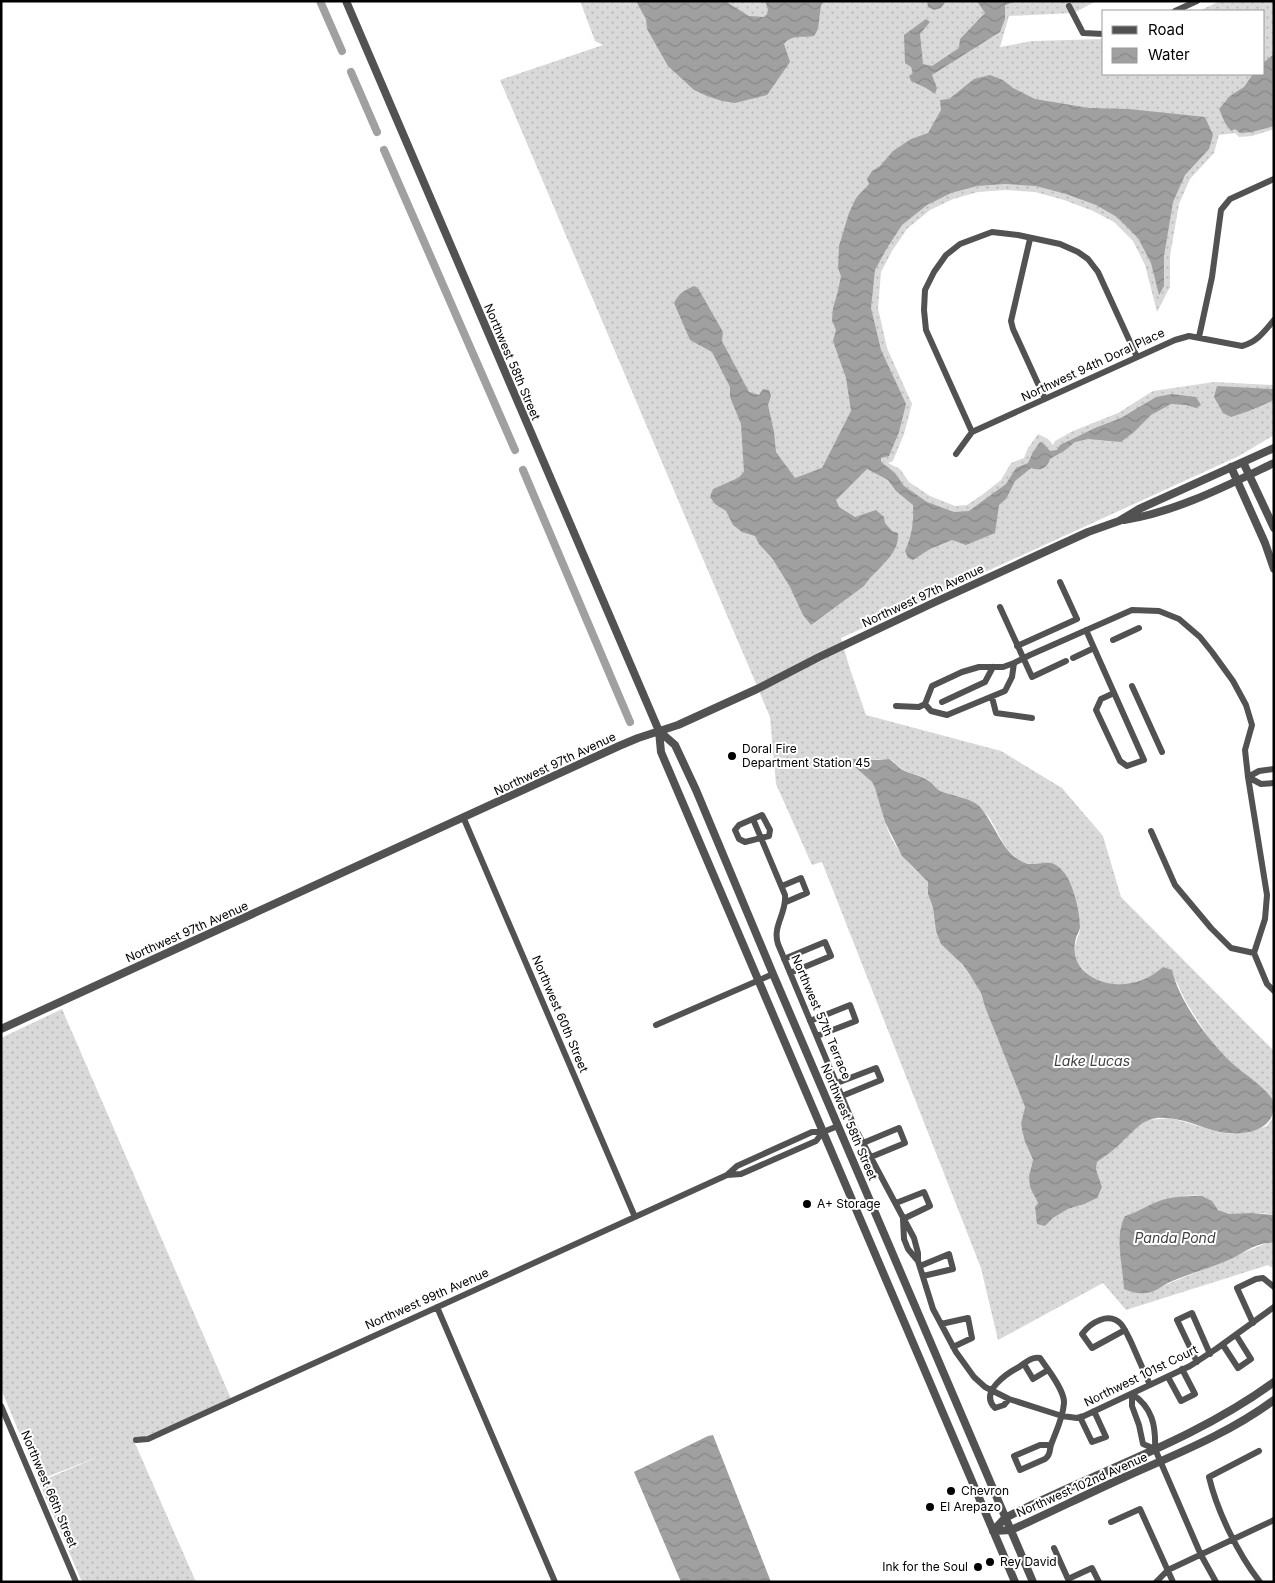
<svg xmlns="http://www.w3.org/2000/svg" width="1275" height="1583" viewBox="0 0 1275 1583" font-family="Inter,sans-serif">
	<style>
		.grass { fill: url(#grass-dots) }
		.water { fill: url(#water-waves) }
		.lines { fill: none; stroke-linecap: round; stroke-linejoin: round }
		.canal { stroke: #a0a0a0; stroke-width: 8 }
		.minor { stroke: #525252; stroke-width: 6 }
		.tertiary { stroke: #525252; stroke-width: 8 }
		.poi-dot { fill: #000; stroke: #fff; stroke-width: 2 }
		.labels { text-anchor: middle; stroke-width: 4; stroke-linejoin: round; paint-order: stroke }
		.street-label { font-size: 12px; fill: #000; stroke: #fff }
		.poi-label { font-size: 12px; fill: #000; stroke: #fff; text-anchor: start }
		.water-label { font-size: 14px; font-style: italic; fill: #414141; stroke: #fff }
	</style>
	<defs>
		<pattern id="grass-dots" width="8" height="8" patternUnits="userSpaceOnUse" patternTransform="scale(1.25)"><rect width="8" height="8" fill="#d9d9d9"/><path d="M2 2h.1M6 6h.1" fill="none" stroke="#b8b8b8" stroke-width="1.8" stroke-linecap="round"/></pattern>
		<pattern id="water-waves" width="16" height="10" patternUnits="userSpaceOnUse" patternTransform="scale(1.25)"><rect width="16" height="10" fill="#a0a0a0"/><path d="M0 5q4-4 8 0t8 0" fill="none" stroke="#888"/></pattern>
	</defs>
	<rect width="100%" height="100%" fill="#fff"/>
	<!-- grass -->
	<path class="grass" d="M 580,1 L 1096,1 L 1074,13 L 1009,16 L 1000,47 L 1032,41 L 1104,39 L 1104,74 L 1264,74 L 1264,11 L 1199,11 L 1220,1 L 1274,1 L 1274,129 L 1252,136 L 1239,137 L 1235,133 L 1219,135 L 1214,153 L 1190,179 L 1179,204 L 1170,256 L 1170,287 L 1157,312 L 1145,265 L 1133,241 L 1114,222 L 1093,211 L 1064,200 L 1035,192 L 1005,190 L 978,192 L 953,199 L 930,210 L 907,229 L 892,251 L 881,272 L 878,308 L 887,348 L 912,404 L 904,434 L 893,461 L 888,463 L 900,469 L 909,482 L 930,496 L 955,506 L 967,505 L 982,495 L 1001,480 L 1011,463 L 1024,458 L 1028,448 L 1038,434 L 1048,439 L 1053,445 L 1055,441 L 1073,431 L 1118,413 L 1153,391 L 1214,382 L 1274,385 L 1274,435 L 1239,456 L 841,638 L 850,669 L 866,715 L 1001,751 L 1062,788 L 1103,836 L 1121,897 L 1274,1051 L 1274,1103 L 1265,1090 L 1232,1063 L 1214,1046 L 1186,1002 L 1177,983 L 1163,967 C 1142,986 1105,993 1084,970 C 1082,967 1078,965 1076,962 C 1070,951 1079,938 1080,929 C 1080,918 1069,879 1063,871 C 1052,857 1033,869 1021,861 C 1000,847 1000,832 988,816 C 979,805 953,797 941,792 C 936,789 934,784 930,781 C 922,775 911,774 902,769 C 898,767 895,762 891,760 C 887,759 860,760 853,759 C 855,771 869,775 874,786 C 880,797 881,811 885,822 C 892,844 907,865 925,878 L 928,882 L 928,894 L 933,908 L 936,931 L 975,982 L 981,993 L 985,1007 L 1025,1107 L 1021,1123 L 1022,1130 L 1025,1142 L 1033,1161 C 1027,1175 1031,1189 1038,1203 L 1035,1207 L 1036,1214 L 1045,1226 L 1053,1218 L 1068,1209 L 1084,1204 L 1102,1187 L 1096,1169 L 1097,1162 L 1121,1143 L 1130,1133 L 1147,1120 L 1171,1118 L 1219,1132 L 1233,1134 L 1247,1132 L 1267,1126 L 1274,1116 L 1274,1215 C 1259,1210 1242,1217 1227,1214 C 1214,1211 1215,1200 1203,1197 C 1179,1190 1147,1210 1125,1216 L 1124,1289 L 1146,1293 L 1269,1242 L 1274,1243 L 1274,1269 L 1268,1265 L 1126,1310 L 1103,1283 L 998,1340 L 981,1268 L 822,862 L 812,865 L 776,784 L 770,717 L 500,80 L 603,45 L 595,41 Z
		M 62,1009 L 232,1401 L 134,1441 L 196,1582 L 82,1582 L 39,1482 L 100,1456 L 39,1480 L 1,1389 L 1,1038 Z"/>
	<!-- water -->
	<path class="water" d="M 636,1 L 725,1 L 749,16 L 764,17 L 767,14 L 768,9 L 765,1 L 826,1 L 821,5 L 818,29 L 814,36 C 803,38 792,34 784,44 L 790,62 L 767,95 L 735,103 L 722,101 L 707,96 L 694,90 L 668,66 L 647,29 L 646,19 Z
		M 927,1 L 946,1 L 941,8 L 934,10 L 928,7 Z
		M 977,1 L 1017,1 L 1005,5 L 1005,19 L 1000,32 L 932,75 L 937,88 L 935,94 L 926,88 L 911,81 L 909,76 L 913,73 L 911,67 L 905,63 L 904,35 L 926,19 L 930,22 L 920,34 L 923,64 L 932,66 L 959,48 L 960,39 L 985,13 Z
		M 1274,54 L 1274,126 L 1252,132 L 1240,133 L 1235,129 L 1231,131 L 1225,123 L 1219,109 L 1230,96 L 1244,87 L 1253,74 L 1264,74 L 1264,62 Z
		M 990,75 L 1003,80 L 1013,88 L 1035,99 L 1089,108 L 1129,109 L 1205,117 L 1213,135 L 1209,149 L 1185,175 L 1173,202 L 1164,256 L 1164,286 L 1159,295 L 1151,263 L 1138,238 L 1117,217 L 1096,205 L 1066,194 L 1036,186 L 1005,184 L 977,186 L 951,193 L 927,205 L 902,225 L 887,248 L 875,270 L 871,308 L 881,350 L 906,404 L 899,432 L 889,456 L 881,458 L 881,462 L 895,473 L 904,486 L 927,502 L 954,512 L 969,511 L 1006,484 L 1016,468 L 1028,463 L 1033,452 L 1040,442 L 1044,444 L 1050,451 L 1057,450 L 1060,445 L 1095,428 L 1121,418 L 1156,397 L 1172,394 L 1196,397 L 1201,405 L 1196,408 L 1186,405 L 1171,404 L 1151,415 L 1134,432 L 1121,442 L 1088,439 L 1075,442 L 1064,451 L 1050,459 C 1047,469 1040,471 1031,468 L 1015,481 L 1006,499 L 999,505 L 995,533 L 966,545 L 952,540 L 930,549 L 913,560 L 908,558 L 905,551 C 912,536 914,521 913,505 L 896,491 L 888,480 L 867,469 L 836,500 L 839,507 L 855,517 L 876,510 L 884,517 L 885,523 L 892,531 L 898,533 C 900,556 875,569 864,586 L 811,625 L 803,615 L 790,587 L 772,558 L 759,544 L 755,536 L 742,532 L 733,525 L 726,511 L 715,504 L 710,497 L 713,489 L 738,478 L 744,472 L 741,424 L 730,397 L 730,387 L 712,352 L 690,340 L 674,303 C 679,293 685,290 694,286 L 698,288 L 723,332 L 722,341 L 749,392 L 759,395 L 763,389 L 769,390 L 771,396 L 768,405 L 774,432 L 776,452 L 795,478 L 822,468 L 851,411 L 846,378 L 833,341 L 836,330 L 832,320 L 833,308 L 838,291 L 841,276 L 838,268 L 839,246 L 849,213 L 856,198 L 869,184 L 867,179 L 872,171 L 880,166 L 893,151 L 911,139 L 928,133 L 941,110 L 940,100 L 949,99 L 974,79 Z
		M 1217,386 L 1274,389 L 1274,400 L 1249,411 L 1231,417 L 1223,413 L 1214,397 Z
		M 853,759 L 878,760 L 889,759 C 894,762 897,766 901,769 C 910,774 921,775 929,781 C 934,784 936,789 940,791 C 951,796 971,798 979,806 C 995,823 1001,852 1023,862 C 1036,869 1049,855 1062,870 C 1073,881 1080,912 1080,928 C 1079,931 1077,935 1076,938 C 1072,954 1076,966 1089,975 C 1112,991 1143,985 1163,967 L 1172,970 C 1178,999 1209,1042 1231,1062 C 1241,1072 1271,1090 1274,1104 C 1275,1133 1239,1136 1220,1132 C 1206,1129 1194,1123 1180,1120 C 1147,1113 1142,1123 1121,1143 C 1114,1150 1105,1156 1097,1162 L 1096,1169 L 1102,1187 L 1097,1198 L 1084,1204 L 1068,1209 L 1053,1218 L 1045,1226 L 1037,1224 L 1035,1207 L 1038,1203 L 1030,1187 L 1029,1176 L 1033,1160 L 1025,1142 L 1022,1130 L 1021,1123 L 1025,1107 L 985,1007 L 981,993 L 970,975 L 962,964 L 941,944 L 936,931 L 933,908 L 928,894 L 928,882 L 902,856 L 885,822 L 875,788 L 872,782 L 854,766 Z
		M 1202,1196 L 1212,1201 L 1218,1210 L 1229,1214 L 1251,1213 L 1274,1215 L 1274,1243 C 1260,1241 1246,1251 1235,1257 C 1214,1267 1191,1273 1170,1282 C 1162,1286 1155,1292 1146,1293 C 1138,1294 1131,1292 1124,1289 C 1123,1266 1114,1237 1125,1216 C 1139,1212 1149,1204 1162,1200 C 1175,1196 1189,1196 1202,1196 Z
		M 713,1435 L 771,1582 L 681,1582 L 634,1472 L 708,1436 Z"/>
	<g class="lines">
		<!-- canal -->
		<path class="canal" d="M 320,1 L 342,51
			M 351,72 L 377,132
			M 384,150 L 515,450
			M 523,470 L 630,722"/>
		<!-- minor -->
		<path class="minor" d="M 1069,6 L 1083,33 L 1104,34
			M 1175,11 L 1197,1
			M 1030,239 L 1011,321 L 1013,329 L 1045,399
			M 1199,337 L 1212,277 L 1221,210 L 1230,199 L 1274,179
			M 972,432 L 926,330 L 924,310 L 925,290 L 934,272 L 946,255 L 960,244 L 992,232 L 1018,235 L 1060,244 L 1078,252 L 1088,259 L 1098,272 L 1137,357
			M 956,454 L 972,432 L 1175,340 L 1189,336 L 1242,346 C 1257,342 1264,332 1274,320
			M 1000,607 L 1032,677 L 1066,661
			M 1086,630 L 1094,648
			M 1113,640 L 1139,628
			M 1017,646 L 1077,619 L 1060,582
			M 1073,658 L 1094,648 L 1144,760 L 1127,766 L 1120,761 L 1096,710 L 1101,699 L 1114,693
			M 1132,686 L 1162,752
			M 992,697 L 996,713 L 1032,718
			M 942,702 L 985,682 L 993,667
			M 925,704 L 932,686 L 962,672 L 979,667 L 1003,667 L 1014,663 L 1030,655 L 1132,610 L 1159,611 L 1179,619 L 1200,637 L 1212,652 L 1233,681 L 1246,705 L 1252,725 L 1245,750 L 1248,777 L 1267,895 L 1265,919 L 1254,953 L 1267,984 L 1274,991
			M 896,706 L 919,707 L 925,704 L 931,711 L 947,715 L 1005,691 L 1012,677 L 1014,663
			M 1248,777 L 1261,784 L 1274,783
			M 1248,777 L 1259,771 L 1274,769
			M 762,815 L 770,830 L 769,836 L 745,842 L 739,839 L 735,830 L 739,825 Z
			M 464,819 L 635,1217
			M 753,819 L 785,895 C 787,913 772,926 778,944 L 855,1128 L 914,1238 L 918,1253 L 918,1261
			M 1151,831 L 1175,885 L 1211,928 L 1231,948 L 1254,953
			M 782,886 L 801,878 L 807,893 L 786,902
			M 784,959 L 825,942 L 831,956 L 790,973
			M 810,1021 L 850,1005 L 856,1021 L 817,1036
			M 656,1025 L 773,974
			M 837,1083 L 876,1068 L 881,1080 L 842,1096
			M 863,1143 L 899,1128 L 905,1143 L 871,1157
			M 727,1175 L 741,1174 L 816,1141 L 823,1132 L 838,1126
			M 896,1203 L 924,1192 L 930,1206 L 903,1219
			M 903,1219 L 904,1239 L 908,1249 L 918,1261 L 933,1309 L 956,1352 L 974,1377 L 985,1387 L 1009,1399 L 1062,1416 L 1077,1418 L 1084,1416 L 1190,1366 L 1216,1349 L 1274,1307
			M 920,1266 L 949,1254 L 953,1269 L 923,1276
			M 437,1307 L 555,1582
			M 1253,1323 L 1237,1288 L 1256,1279 L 1263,1278 L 1274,1287
			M 941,1324 L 968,1318 L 972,1338 L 953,1347
			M 1125,1330 L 1092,1348 L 1082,1334 C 1090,1323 1109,1311 1121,1324 C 1125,1329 1128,1336 1131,1342 L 1150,1385
			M 1223,1345 L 1238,1368 L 1251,1359 L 1236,1335
			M 1197,1362 L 1177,1320 L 1192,1313 L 1210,1354
			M 1024,1364 L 1033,1379 L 1048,1370
			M 1168,1377 L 1181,1401 L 1195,1394 L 1182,1369
			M 1132,1394 C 1152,1407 1156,1425 1155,1449 L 1201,1555 L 1216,1582
			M 1132,1394 L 1132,1406 L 1139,1425 L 1143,1444 L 1155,1449
			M 1009,1399 L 1004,1405 L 995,1408 C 979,1392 1006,1374 1019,1367 C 1025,1363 1032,1356 1040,1358 C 1047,1368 1065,1391 1064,1403 C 1063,1418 1056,1431 1051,1445 C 1049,1451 1051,1455 1045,1459 L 1020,1470 L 1014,1456 L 1040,1445 L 1051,1445
			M 1,1406 L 76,1582
			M 1080,1417 L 1092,1442 L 1106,1437 L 1094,1411
			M 136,1440 L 148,1439 L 727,1175 L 737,1166 L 812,1132 L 823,1132
			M 1259,1451 L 1209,1477 C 1217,1511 1238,1554 1260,1582
			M 1111,1522 L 1140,1509 L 1173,1582
			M 1054,1548 L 1068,1579 L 1092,1568 L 1099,1582
			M 1156,1582 L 1168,1570 L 1274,1520"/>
		<!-- tertiary -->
		<path class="tertiary" d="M 346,1 L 659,731 L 661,752 L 1015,1582
			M 1243,462 L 1274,528
			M 1231,467 L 1265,543 L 1274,569
			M 1124,520 C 1176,512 1226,486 1274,463
			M 659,731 L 675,745 L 696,790 L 773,974 L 1033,1582
			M 1,1029 L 619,746 L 638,738 L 678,725 L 757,689 L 819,657 L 933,603 L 1088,532 L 1119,521 L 1139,509 L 1274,448
			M 993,1531 L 1005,1518 C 1094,1472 1192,1442 1274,1382
			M 993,1531 L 1011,1530 C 1049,1513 1087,1494 1125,1477 C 1176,1454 1228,1434 1274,1400"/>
	</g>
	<!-- markers -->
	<g class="poi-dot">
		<circle cx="732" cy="756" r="5"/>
		<circle cx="807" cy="1204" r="5"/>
		<circle cx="951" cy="1491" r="5"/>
		<circle cx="930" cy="1507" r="5"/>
		<circle cx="990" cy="1562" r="5"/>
		<circle cx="978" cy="1567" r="5"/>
	</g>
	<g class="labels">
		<!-- street labels -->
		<g class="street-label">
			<text transform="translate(512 362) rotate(67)" y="4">Northwest 58th Street</text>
			<text transform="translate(1093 365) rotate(-25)" y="4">Northwest 94th Doral Place</text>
			<text transform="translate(923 596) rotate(-25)" y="4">Northwest 97th Avenue</text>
			<text transform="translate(555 764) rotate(-25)" y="4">Northwest 97th Avenue</text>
			<text transform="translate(187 932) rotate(-24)" y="4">Northwest 97th Avenue</text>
			<text transform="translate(560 1014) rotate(67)" y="4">Northwest 60th Street</text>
			<text transform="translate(821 1017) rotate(67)" y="4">Northwest 57th Terrace</text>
			<text transform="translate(849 1122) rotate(67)" y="4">Northwest 58th Street</text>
			<text transform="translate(427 1299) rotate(-24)" y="4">Northwest 99th Avenue</text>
			<text transform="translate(1141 1376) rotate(-26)" y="4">Northwest 101st Court</text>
			<text transform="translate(1082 1485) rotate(-24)" y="4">Northwest 102nd Avenue</text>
			<text transform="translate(49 1489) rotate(67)" y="4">Northwest 66th Street</text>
		</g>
		<!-- poi labels -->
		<g class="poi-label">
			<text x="742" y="753">Doral Fire<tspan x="742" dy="14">Department Station 45</tspan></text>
			<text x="817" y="1208">A+ Storage</text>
			<text x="961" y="1495">Chevron</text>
			<text x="940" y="1511">El Arepazo</text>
			<text x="1000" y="1566">Rey David</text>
			<text x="968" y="1571" text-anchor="end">Ink for the Soul</text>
		</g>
		<!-- water labels -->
		<g class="water-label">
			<text x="1092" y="1066">Lake Lucas</text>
			<text x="1175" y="1243">Panda Pond</text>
		</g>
	</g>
	<!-- border -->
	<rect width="1275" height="1583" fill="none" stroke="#000000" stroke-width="5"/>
	<!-- legend -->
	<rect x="1102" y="10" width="162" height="65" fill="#ffffff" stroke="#999999"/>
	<rect x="1112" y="26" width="25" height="8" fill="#525252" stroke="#999999"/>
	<text x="1148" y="35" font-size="15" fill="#000000">Road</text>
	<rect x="1112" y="48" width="25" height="15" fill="url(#water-waves)" stroke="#999999"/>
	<text x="1148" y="60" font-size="15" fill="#000000">Water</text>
</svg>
